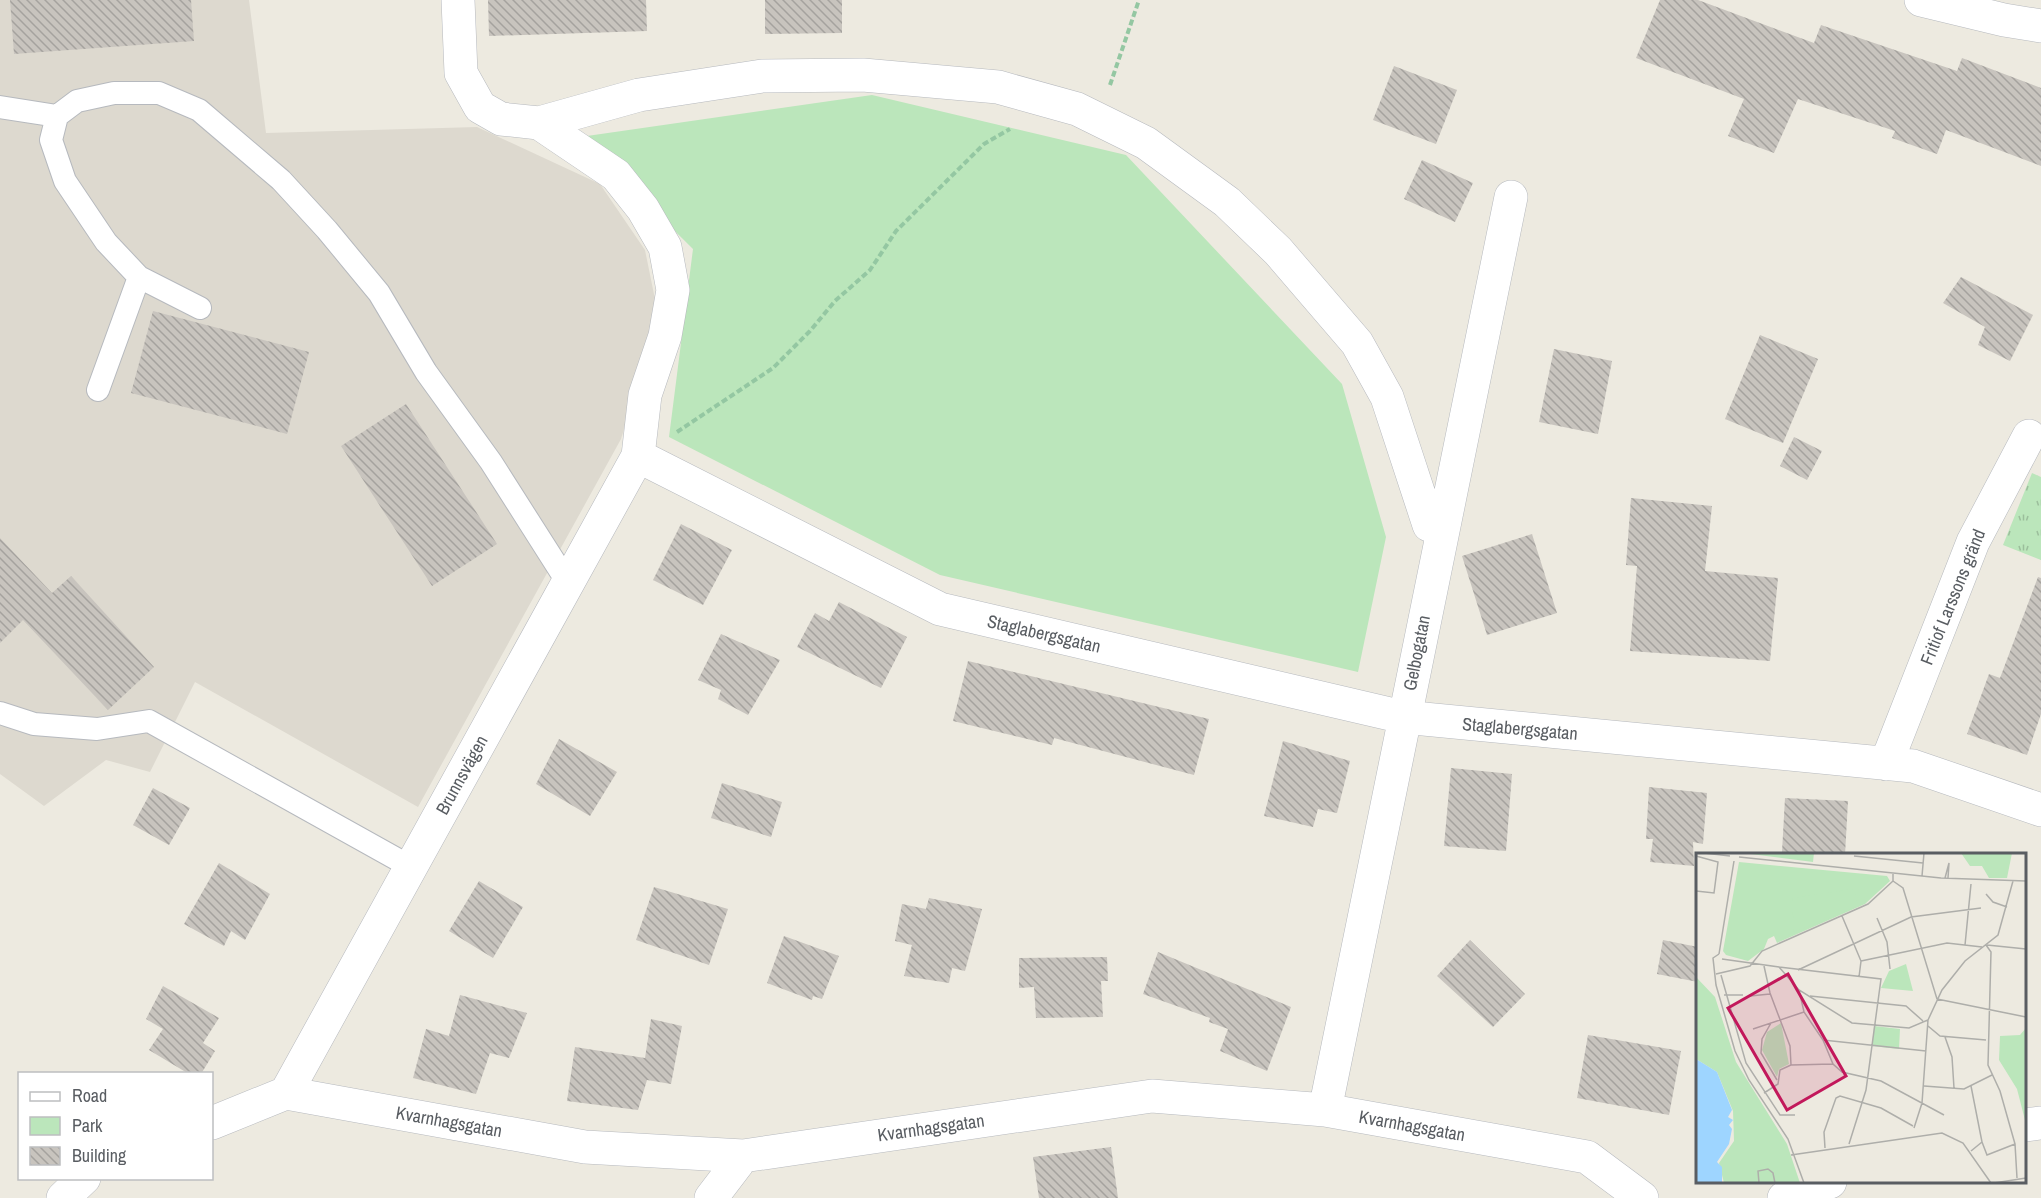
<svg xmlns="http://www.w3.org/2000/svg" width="2041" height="1198" viewBox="0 0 2041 1198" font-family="'Archivo Narrow',sans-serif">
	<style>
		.education { fill: #ddd9cf }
		.green { fill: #bbe6bb }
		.park { fill: url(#park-tufts) }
		.building { fill: url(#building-back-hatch) }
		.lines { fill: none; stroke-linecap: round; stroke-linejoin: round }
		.service-casing { stroke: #b6b9be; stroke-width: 24 }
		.minor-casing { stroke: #b6b9be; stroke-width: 34 }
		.path { stroke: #94c7a2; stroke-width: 4; stroke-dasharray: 6 3; stroke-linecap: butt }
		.service { stroke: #fff; stroke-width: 22 }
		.minor { stroke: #fff; stroke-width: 33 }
		.labels { text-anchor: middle; stroke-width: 5; stroke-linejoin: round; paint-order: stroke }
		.street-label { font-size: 18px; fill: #595d62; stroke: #fff }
		.inset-road { fill: none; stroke: #aeaeaa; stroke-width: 1.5 }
		.view { fill: #c2185b; fill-opacity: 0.15; stroke: #c2185b; stroke-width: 3 }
		.inset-edge { fill: none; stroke: #595d62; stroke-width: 3 }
	</style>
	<defs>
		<pattern id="park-tufts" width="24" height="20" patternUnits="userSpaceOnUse" patternTransform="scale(1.5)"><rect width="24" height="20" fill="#bbe6bb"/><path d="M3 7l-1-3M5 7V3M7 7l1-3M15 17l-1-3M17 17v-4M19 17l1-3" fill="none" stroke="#9bbe9b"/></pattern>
		<pattern id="building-back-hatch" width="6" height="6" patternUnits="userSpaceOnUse" patternTransform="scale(1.5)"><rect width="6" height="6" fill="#c8c4be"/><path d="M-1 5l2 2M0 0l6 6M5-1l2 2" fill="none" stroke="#a5a29e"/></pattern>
	</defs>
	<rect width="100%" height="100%" fill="#edeae0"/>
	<!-- education -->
	<path class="education" d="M 0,0 L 249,0 L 266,133 L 477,127 L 600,184 L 645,250 L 658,314 L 621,439 L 418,807 L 195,682 L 150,772 L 106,760 L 44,806 L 0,774 Z"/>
	<!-- green -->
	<path class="green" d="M 872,95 L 1126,155 L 1342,384 L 1386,537 L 1358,672 L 940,575 L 669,437 L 693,249 L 580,137 Z"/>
	<!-- park -->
	<path class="park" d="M 2032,473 L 2041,477 L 2041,560 L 2003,545 Z"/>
	<!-- building -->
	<path class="building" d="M 10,0 L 191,0 L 194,41 L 14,54 Z
		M 488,0 L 646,0 L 647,31 L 489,36 Z
		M 765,0 L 842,0 L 842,33 L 765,34 Z
		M 1660,0 L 1698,0 L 1814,43 L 1821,25 L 1957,71 L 1962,58 L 2041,88 L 2041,166 L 1946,130 L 1937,154 L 1892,138 L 1895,131 L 1798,99 L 1774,153 L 1728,136 L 1744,99 L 1636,58 Z
		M 1394,66 L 1457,90 L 1436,144 L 1373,120 Z
		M 1422,160 L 1473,183 L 1455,222 L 1404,199 Z
		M 1961,277 L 2033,315 L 2010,361 L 1978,345 L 1985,327 L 1943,303 Z
		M 153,311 L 309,352 L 287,434 L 131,393 Z
		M 1760,335 L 1818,359 L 1783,443 L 1725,419 Z
		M 1554,349 L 1612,361 L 1598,434 L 1539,422 Z
		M 406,404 L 497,544 L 432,586 L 341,446 Z
		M 1794,437 L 1822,451 L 1807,480 L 1780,466 Z
		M 1631,498 L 1712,506 L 1705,571 L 1778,578 L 1770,661 L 1630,651 L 1637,566 L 1626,565 Z
		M 681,524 L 732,550 L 703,605 L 653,580 Z
		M 1532,534 L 1557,613 L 1487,635 L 1462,556 Z
		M 0,538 L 52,593 L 71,576 L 154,667 L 108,710 L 23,620 L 0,643 Z
		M 2038,577 L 2041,578 L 2041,714 L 2027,755 L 1967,734 L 1989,674 L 2000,678 Z
		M 839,602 L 907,637 L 881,688 L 797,647 L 815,613 L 829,621 Z
		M 721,634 L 780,660 L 748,715 L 718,699 L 721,690 L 698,680 Z
		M 968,661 L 1209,719 L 1194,775 L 1054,738 L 1052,745 L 953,721 Z
		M 559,739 L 617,772 L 590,816 L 536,784 Z
		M 1283,741 L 1350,761 L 1337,813 L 1318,809 L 1313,827 L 1264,816 Z
		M 1451,768 L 1512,774 L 1506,851 L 1444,846 Z
		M 722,783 L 782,802 L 771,837 L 711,818 Z
		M 1649,787 L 1707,793 L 1703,844 L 1693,842 L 1694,866 L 1650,862 L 1653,839 L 1646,839 Z
		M 153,788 L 190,808 L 169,845 L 133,825 Z
		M 1785,798 L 1848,801 L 1845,855 L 1782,852 Z
		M 219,863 L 270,894 L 245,940 L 231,931 L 224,946 L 184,924 Z
		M 479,881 L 523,907 L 493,958 L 449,931 Z
		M 654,887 L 728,909 L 709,965 L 636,940 Z
		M 929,898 L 982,909 L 965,971 L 952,968 L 949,983 L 904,976 L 912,945 L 895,941 L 902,904 L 926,909 Z
		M 784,936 L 839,956 L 822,999 L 813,996 L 812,1000 L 767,983 Z
		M 1470,940 L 1525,994 L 1493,1027 L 1437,976 Z
		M 1663,940 L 1698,947 L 1698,982 L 1657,974 Z
		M 1158,952 L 1291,1007 L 1267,1071 L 1220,1051 L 1228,1029 L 1209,1022 L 1210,1018 L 1143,994 Z
		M 1107,957 L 1108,981 L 1101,981 L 1103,1017 L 1036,1018 L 1034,987 L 1019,988 L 1019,958 Z
		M 163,986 L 219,1018 L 203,1043 L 215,1051 L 201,1074 L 189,1074 L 149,1050 L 163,1029 L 146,1019 Z
		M 460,995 L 527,1013 L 509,1058 L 490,1053 L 476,1094 L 413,1078 L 426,1029 L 449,1036 Z
		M 651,1019 L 682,1026 L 671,1084 L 647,1080 L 638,1110 L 567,1101 L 575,1047 L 645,1058 Z
		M 1588,1035 L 1681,1051 L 1669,1115 L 1577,1098 Z
		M 1111,1147 L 1118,1198 L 1039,1198 L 1033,1157 Z"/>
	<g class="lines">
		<defs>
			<path id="service" d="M 0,107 L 57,116 L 77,101 L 114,93 L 159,93 L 199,110 L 281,180 L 327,230 L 379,293 L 426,372 L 491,462 L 568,583
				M 57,116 L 51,140 L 65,181 L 106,242 L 139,277 L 200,308
				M 98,390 L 139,277
				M 0,713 L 34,724 L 97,729 L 149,721 L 411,867"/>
			<path id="minor" d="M 458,0 L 461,73 L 480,107 L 501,119 L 539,123 L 616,175 L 643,209 L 665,247 L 673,290 L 665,336 L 645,395 L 638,456 L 940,609 L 1403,717 L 1913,766 L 2041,810
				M 1921,0 L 2004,20 L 2041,26
				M 539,123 L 639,95 L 762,76 L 863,75 L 998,87 L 1077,109 L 1146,143 L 1227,202 L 1278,251 L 1357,343 L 1387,397 L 1429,525 L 1442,529
				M 1886,764 L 1973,542 L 2029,436
				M 286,1093 L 638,456
				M 1325,1110 L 1511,197
				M 212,1123 L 286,1093 L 585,1147 L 743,1156 L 1152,1096 L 1325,1110 L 1587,1157 L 1642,1198
				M 2024,1125 L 2041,1123
				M 63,1198 L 84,1178
				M 711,1198 L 743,1156
				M 1784,1198 L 1830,1182"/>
		</defs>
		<!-- service casing -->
		<use href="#service" class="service-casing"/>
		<!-- minor casing -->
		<use href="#minor" class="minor-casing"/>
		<!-- path -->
		<path class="path" d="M 1110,85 L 1139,0
			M 677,432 L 773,368 L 810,331 L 835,301 L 870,270 L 896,231 L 984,144 L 1010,129"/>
		<!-- service -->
		<use href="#service" class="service"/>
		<!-- minor -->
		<use href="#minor" class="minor"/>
	</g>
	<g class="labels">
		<!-- street labels -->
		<g class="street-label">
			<text transform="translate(1953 597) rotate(-68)" y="6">Fritiof Larssons gränd</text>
			<text transform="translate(1044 634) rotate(13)" y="6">Staglabergsgatan</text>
			<text transform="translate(1417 653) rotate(-79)" y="6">Gelbogatan</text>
			<text transform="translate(1520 729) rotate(5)" y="6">Staglabergsgatan</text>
			<text transform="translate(462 775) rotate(-61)" y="6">Brunnsvägen</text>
			<text transform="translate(449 1122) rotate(10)" y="6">Kvarnhagsgatan</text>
			<text transform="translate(1412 1126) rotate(10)" y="6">Kvarnhagsgatan</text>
			<text transform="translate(931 1128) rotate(-8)" y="6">Kvarnhagsgatan</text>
		</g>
	</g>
	<!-- overview -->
	<g transform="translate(1696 853)">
		<rect width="330" height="330" fill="#edeae0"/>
		<path d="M 47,0 L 118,0 L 117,9 ZM 43,9 L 191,23 L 194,28 L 169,51 L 81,90 L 78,83 L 72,86 L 68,96 L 52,108 L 30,102 L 27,98 ZM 85,170 L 93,211 L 83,216 L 81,224 L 66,197 L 71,179 Z" fill="#bbe6bb"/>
		<path d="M 265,0 L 316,0 L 311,25 L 293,25 L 286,13 L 274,13 ZM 330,175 L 330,271 L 321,236 L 303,207 L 304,183 L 324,182 Z" fill="#bbe6bb"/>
		<path d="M 157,36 L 163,53 L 98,79 L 96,45 ZM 210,111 L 217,138 L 185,135 L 193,118 ZM 0,124 L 19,144 L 40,209 L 91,291 L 104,330 L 28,330 L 23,310 L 38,288 L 37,258 L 21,219 L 0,206 ZM 178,173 L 204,176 L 203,196 L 176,193 Z" fill="#bbe6bb"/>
		<path d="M 0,206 L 21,219 L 36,257 L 32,264 L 37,267 L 33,272 L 36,276 L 33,291 L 21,309 L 26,314 L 26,330 L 0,330 Z" fill="#9ed5ff"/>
		<path class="inset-road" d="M 8,0 L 34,3M 0,3 L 22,9 L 18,40 L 0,38M 158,3 L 227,10M 43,4 L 245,25 L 330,28M 226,23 L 228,0M 249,25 L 253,10 L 252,25M 197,28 L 207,35 L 241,146M 290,41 L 297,49 L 311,54M 146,63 L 165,108 L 163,124M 181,65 L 191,89 L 194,116M 269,92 L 275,31M 290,92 L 295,99 L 292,212 L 304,238 L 319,291 L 321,325M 291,92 L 330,96M 23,101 L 17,105 L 20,132 L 39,198 L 53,227 L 92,286 L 108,330M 23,101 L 38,8M 26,106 L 83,114 L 103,137 L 156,170 L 213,175 L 232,167 L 246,137 L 269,108 L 302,82 L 317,28M 165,108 L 251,90 L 286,94M 68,113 L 74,140 L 94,193 L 95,212 L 84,217 L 82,231 L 68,240M 83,114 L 185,126 L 170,237 L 153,291M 102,117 L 215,64 L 285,55M 20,121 L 54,113 L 66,98 L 172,51 L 197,28 L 197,21M 25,122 L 50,210 L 84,262 L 99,262M 103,137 L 108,159 L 127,187 L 137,211 L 146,219 L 185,228 L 248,262M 28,142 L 47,142M 54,143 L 74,141M 114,143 L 210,153 L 227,168M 241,146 L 330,164M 75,170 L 66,186 L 65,200 L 81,227M 232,173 L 244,183 L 290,187M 57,176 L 108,159M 249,184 L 256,204 L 258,235M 127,187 L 230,198M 95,212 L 137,211M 228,233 L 268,236 L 296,222M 218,275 L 226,250 L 232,167M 286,289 L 291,302 L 319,291M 129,295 L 128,279 L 140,245 L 144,243 L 185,255 L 217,273M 275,298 L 286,289 L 275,233M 95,302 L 246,280 L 267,290 L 295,330M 63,330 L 62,318 L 72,316 L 77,320 L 79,330M 298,330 L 330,325"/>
		<path class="view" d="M 92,121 L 150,223 L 91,257 L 32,155 Z"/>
		<rect width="330" height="330" class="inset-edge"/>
	</g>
	<!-- legend -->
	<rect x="18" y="1072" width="195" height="108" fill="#ffffff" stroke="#bdbec0" stroke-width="1.5"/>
	<rect x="30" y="1092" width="30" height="9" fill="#ffffff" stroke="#bdbec0" stroke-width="1.5"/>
	<text x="72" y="1102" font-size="18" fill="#595d62">Road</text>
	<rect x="30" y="1117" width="30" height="18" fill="#bbe6bb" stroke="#bdbec0" stroke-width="1.5"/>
	<text x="72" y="1132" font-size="18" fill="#595d62">Park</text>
	<rect x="30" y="1147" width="30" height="18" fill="url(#building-back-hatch)" stroke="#bdbec0" stroke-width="1.5"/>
	<text x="72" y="1162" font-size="18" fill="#595d62">Building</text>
</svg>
